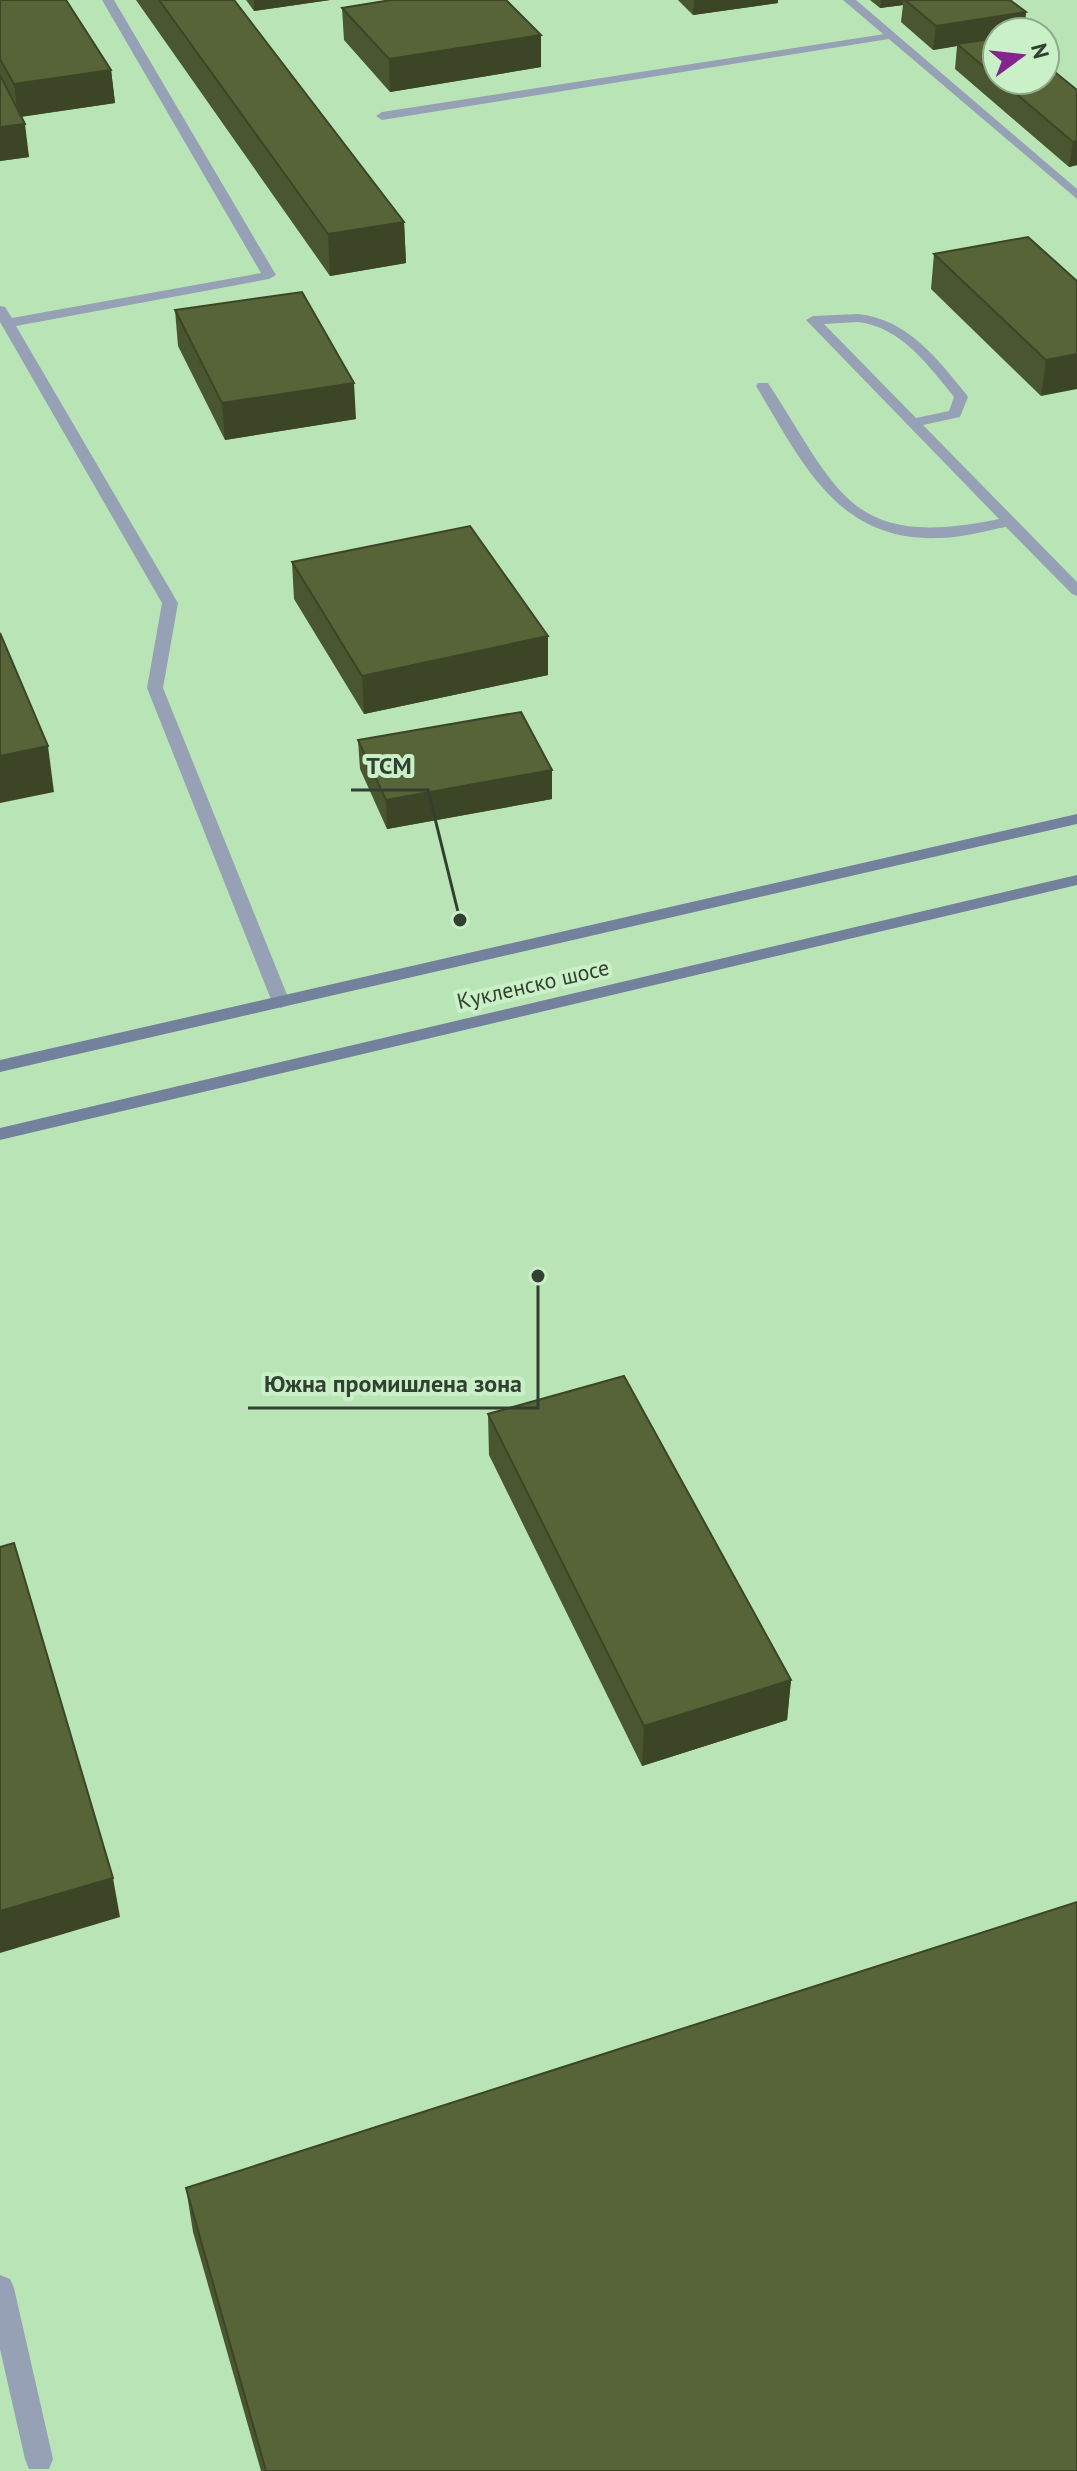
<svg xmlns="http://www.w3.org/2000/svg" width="1077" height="2471" viewBox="0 0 1077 2471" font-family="'PT Sans',sans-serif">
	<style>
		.built { fill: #b9e5b6; fill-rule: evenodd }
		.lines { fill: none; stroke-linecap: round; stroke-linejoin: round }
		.lane { fill: #97a1b5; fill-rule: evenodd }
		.street { fill: #97a1b5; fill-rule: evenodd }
		.secondary { fill: #73819d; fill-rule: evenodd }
		.wall { fill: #4a5630 }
		.shaded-wall { fill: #3c4627 }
		.building { fill: #566438; stroke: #3c4627; stroke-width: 2 }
		.labels { text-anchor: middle; stroke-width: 8; stroke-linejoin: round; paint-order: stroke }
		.street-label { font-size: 22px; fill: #314030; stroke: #caf0c7 }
		.leader { fill: none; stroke: #314030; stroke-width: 3 }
		.callout-dot { fill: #314030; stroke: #caf0c7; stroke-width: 3 }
		.callout-label { font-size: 24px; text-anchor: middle; font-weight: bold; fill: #314030; stroke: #caf0c7; stroke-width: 8; stroke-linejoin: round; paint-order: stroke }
	</style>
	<rect width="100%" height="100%" fill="#caf0c7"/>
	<!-- built -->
	<path class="built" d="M 0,0 L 1077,0 L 1077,2471 L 0,2471 ZM 997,32 L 1045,32 L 1045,80 L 997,80 Z"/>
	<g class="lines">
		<!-- lane -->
		<path class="lane" d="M 102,0 L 114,0 L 276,275 L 269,279 L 16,326 L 178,603 L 163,688 L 290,1002 L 281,1008 L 272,1002 L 147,688 L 162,603 L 0,322 L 0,306 L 5,307 L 12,318 L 261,273 Z
			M 891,33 L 895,34 L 895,38 L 382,120 L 376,116 L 382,112 Z
			M 858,314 C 907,319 937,358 966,394 L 968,397 L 960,417 L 923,425 L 1077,582 L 1077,596 L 1072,594 L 1006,527 C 984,531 962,538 939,538 C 837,542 802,462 756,386 L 758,383 L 768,383 C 840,493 849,550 999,519 L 806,320 L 813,316 ZM 858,322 C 901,327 929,366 954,397 L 949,411 L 916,418 L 824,324 Z
			M 0,2275 L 10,2279 L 14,2288 L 53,2459 L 49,2469 L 29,2469 L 25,2459 L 0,2349 Z"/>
		<!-- street -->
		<path class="street" d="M 843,0 L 856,0 L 1077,189 L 1077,199 Z"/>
		<!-- secondary -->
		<path class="secondary" d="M 1077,814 L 1077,824 L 0,1072 L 0,1060 Z
			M 1077,875 L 1077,885 L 0,1140 L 0,1128 Z"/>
	</g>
	<!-- wall -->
	<path class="wall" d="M 0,0 L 111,70 L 115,103 L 21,117 L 29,157 L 0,161 Z
		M 136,0 L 234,0 L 404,222 L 406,263 L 330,276 Z
		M 246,0 L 330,0 L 254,11 Z
		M 678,0 L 778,0 L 778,3 L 693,15 Z
		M 870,0 L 1010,0 L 1026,12 L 1024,32 L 997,32 L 997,80 L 1045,80 L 1077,90 L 1077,165 L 1069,167 L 955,69 L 957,46 L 933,50 L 901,22 L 903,5 L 880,8 Z
		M 342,8 L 541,67 L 390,92 L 344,40 Z
		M 934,254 L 1077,281 L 1041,396 L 931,289 Z
		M 175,310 L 356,419 L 225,440 L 178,346 Z
		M 292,562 L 548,675 L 364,714 L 294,599 Z
		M 358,740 L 552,799 L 387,829 L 360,769 Z
		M 488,1414 L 791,1680 L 787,1720 L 642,1766 L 489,1455 Z
		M 186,2188 L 1077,2471 L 261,2471 L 193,2232 Z"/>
	<!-- shaded-wall -->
	<path class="shaded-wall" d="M 254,0 L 330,0 L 254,11 Z
		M 694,0 L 778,0 L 778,3 L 693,15 Z
		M 881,0 L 903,0 L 903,5 L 880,8 Z
		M 1026,12 L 1024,32 L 997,32 L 997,40 L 957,44 L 957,46 L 933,50 L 936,26 Z
		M 541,35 L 541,67 L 390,92 L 389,59 Z
		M 111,70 L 115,103 L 18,117 L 14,84 Z
		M 25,124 L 29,157 L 0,161 L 0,127 Z
		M 1077,141 L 1077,165 L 1069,167 L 1073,142 Z
		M 404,222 L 406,263 L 330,276 L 328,234 Z
		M 1077,354 L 1077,389 L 1041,396 L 1046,360 Z
		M 354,383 L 356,419 L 225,440 L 222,403 Z
		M 548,636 L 548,675 L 364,714 L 362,676 Z
		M 48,746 L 54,792 L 0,803 L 0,756 Z
		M 552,770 L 552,799 L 387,829 L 386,800 Z
		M 791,1680 L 787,1720 L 642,1766 L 644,1726 Z
		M 113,1878 L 120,1917 L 0,1953 L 0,1911 Z"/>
	<!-- building -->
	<path class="building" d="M 0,0 L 66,0 L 111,70 L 14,84 L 0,59 Z
		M 159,0 L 234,0 L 404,222 L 328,234 Z
		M 391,0 L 506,0 L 541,35 L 389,59 L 342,8 Z
		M 905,0 L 1010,0 L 1026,12 L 936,26 Z
		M 997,38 L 997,78 L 957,44 Z
		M 1045,64 L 1077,90 L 1077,141 L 1073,142 L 1000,80 L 1045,80 Z
		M 0,75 L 25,124 L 0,127 Z
		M 1028,237 L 1077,281 L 1077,354 L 1046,360 L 934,254 Z
		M 302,292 L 354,383 L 222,403 L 175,310 Z
		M 470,526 L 548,636 L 362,676 L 292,562 Z
		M 0,633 L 48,746 L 0,756 Z
		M 521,712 L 552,770 L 386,800 L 358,740 Z
		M 624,1376 L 791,1680 L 644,1726 L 488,1414 Z
		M 14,1543 L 113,1878 L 0,1911 L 0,1547 Z
		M 1077,1902 L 1077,2471 L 266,2471 L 186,2188 Z"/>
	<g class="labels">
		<!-- street labels -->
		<g class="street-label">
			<text transform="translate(533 984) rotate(-13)" y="8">Кукленско шосе</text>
		</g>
	</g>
	<!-- callouts -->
	<path class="leader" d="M460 920L428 790H351M538 1276L538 1408H248"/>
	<g class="callout-dot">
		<circle cx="460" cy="920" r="8"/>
		<circle cx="538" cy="1276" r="8"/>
	</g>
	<g class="callout-label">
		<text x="389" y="774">ТСМ</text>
		<text x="393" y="1392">Южна промишлена зона</text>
	</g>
	<!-- north arrow -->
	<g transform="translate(1021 56) rotate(75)"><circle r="38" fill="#caf0c7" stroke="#8daa8b" stroke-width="2"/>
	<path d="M0-6L14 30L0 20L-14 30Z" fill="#83248f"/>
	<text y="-12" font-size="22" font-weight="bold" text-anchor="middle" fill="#314030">N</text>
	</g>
</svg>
